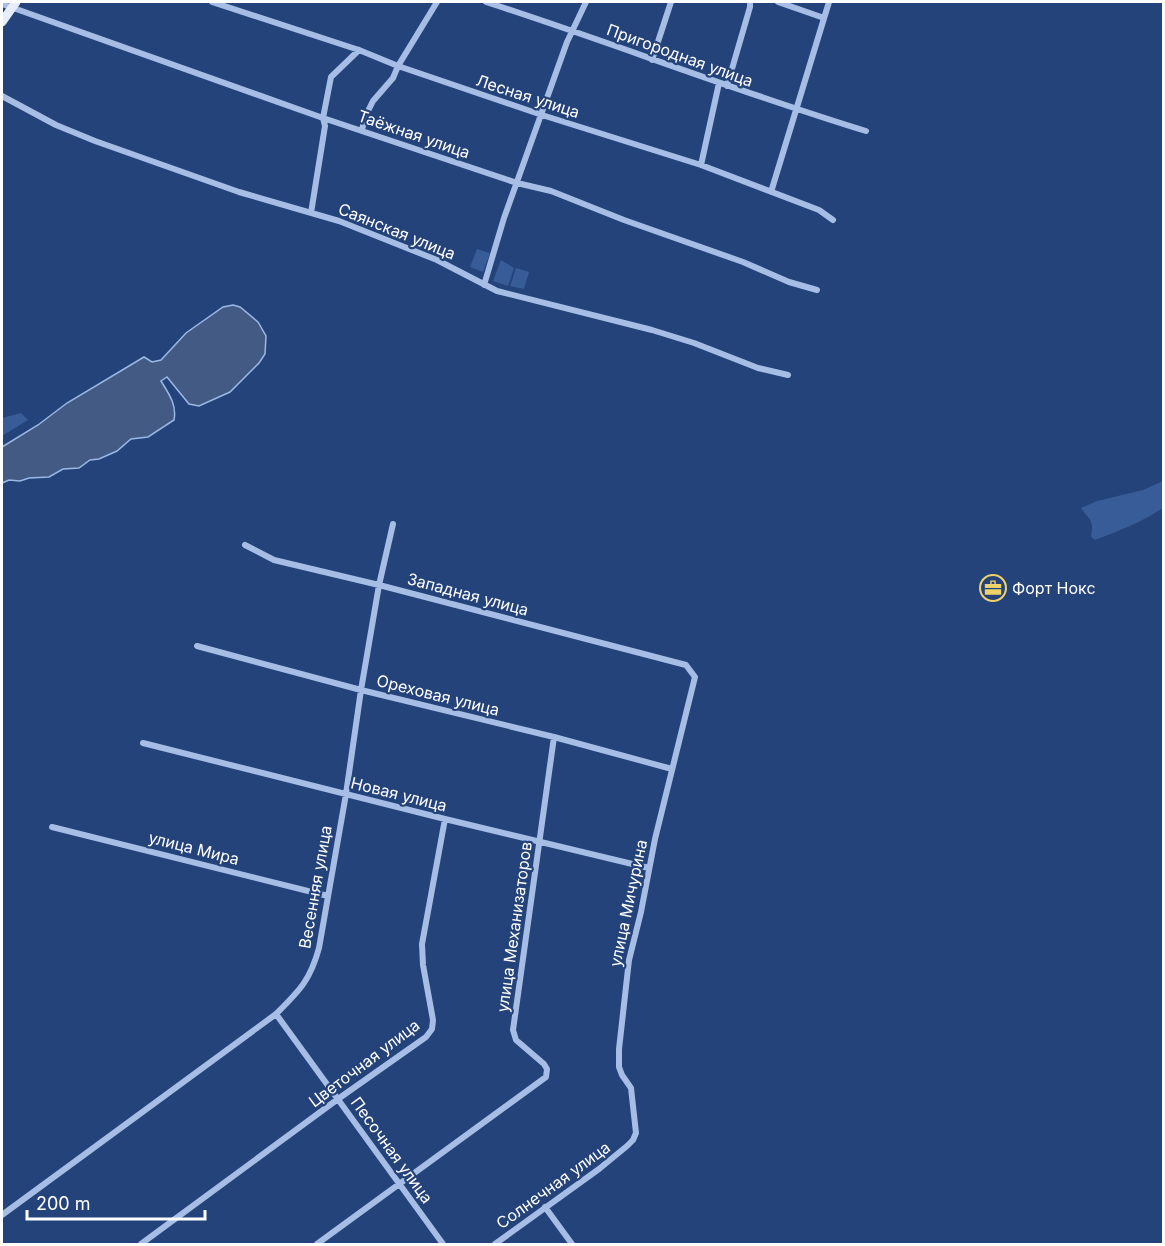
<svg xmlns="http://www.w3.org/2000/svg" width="1165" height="1246" viewBox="0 0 1165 1246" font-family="Inter,sans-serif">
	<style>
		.green { fill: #375c98 }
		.water { fill: #435b84; stroke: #9ab8e5; stroke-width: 1.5 }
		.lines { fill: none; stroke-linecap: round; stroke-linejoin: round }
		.street { stroke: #a6bee5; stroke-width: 6 }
		.primary { stroke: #e7edfc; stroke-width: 9 }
		.labels { text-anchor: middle; stroke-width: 4.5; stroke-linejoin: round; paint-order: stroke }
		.street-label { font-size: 16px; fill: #fff; stroke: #24437a }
		.poi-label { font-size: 16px; fill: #fff; stroke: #24437a; text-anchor: start }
	</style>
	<rect width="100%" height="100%" fill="#24437a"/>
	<!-- green -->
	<path class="green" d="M 477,249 L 490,253 L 483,272 L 470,267 Z
		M 501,260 L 514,268 L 508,286 L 493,281 Z
		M 516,268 L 529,272 L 524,289 L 510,286 Z
		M 21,413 L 28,420 L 2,436 L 2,418 Z
		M 1163,481 L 1163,508 C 1142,522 1119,531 1095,540 L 1091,537 C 1094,519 1090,521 1081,508 L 1097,501 L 1143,490 Z"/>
	<!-- water -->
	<path class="water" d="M 233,305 L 240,307 L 258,322 L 266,336 L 265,354 L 259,363 L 230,392 L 199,406 L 189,404 L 167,377 L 161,381 C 169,394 177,405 174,420 L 148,437 L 131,439 L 117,451 L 99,459 L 90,460 L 79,468 L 63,469 L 49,477 L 29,478 L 20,481 L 9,480 L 2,483 L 2,447 L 38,425 L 67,403 L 144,357 L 152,362 L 161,360 L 186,333 L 223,307 Z"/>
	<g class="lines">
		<!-- street -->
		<path class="street" d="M 212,2 L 359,50 L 398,66 L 542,115 L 701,165 L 819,210 L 833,220
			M 486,2 C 613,43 738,92 866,131
			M 778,2 L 824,18
			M 2,4 L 323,118 L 517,183 L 551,191 L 624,220 L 743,262 L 789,282 L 817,290
			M 652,60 L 671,2
			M 727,86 L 750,7 L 750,2
			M 2,96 L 56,125 L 95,141 L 239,192 L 339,221 L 437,260 L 497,291 L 652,330 L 694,343 L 758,368 L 788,375
			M 362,130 L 365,117 L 373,101 L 393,78 L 398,66 L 437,2
			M 701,165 L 719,83
			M 771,192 L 829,2
			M 311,213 L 325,126 L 323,118 L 331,77 L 359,50
			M 484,285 L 504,218 L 567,42 L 586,2
			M 245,545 L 274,560 L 379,585 L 686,665 L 695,677 L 655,839 L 641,912 L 629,960 L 619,1049 L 619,1067 L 622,1075 L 631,1088 L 636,1133 L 633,1140 L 627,1146 L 599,1169 L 495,1244
			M 197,646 L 361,690 L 554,737 L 672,769
			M 143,743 L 445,819 L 649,868
			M 52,827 L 328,896
			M 276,1014 L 443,1244
			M 545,1207 L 572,1244
			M 2,1215 L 276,1014 C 299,991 310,981 319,948 L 346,794 L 361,690 L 379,585 L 393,524
			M 141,1244 L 338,1099 L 426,1037 L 432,1029 L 433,1020 L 423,965 L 422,944 L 445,819
			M 317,1244 L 546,1077 L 547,1069 L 544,1064 L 516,1040 L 513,1030 L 554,737"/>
		<!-- primary -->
		<path class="primary" d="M 2,22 L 16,2"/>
	</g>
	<!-- icons -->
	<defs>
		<symbol id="office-ring" viewBox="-11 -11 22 22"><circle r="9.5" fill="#24437a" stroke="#efd26a" stroke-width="1.5"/><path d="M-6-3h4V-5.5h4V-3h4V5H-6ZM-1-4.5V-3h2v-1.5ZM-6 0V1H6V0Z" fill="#efd26a"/></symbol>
	</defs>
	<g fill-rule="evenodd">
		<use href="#office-ring" x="978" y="573" width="30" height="30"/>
	</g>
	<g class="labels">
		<!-- street labels -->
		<g class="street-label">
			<text transform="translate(680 55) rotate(20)" y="6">Пригородная улица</text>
			<text transform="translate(528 96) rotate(18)" y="6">Лесная улица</text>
			<text transform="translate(414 134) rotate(19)" y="6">Таёжная улица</text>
			<text transform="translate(397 231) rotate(22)" y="6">Саянская улица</text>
			<text transform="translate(468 594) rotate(15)" y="6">Западная улица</text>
			<text transform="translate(438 695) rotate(14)" y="6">Ореховая улица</text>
			<text transform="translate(399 794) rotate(14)" y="6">Новая улица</text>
			<text transform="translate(194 848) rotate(14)" y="6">улица Мира</text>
			<text transform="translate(315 887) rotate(-80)" y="6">Весенняя улица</text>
			<text transform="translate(628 903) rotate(-78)" y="6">улица Мичурина</text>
			<text transform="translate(514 927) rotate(-82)" y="6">улица Механизаторов</text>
			<text transform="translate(364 1063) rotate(-37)" y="6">Цветочная улица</text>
			<text transform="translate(392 1150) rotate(54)" y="6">Песочная улица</text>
			<text transform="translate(553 1185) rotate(-36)" y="6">Солнечная улица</text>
		</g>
		<!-- poi labels -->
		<g class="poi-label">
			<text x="1012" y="594">Форт Нокс</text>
		</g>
	</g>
	<!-- border -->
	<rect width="1165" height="1246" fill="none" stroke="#ffffff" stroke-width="6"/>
	<!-- scale -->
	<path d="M27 1210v9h178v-9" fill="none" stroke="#ffffff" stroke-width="3"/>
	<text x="36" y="1210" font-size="18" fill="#ffffff" stroke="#24437a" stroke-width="4.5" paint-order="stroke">200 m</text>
</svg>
